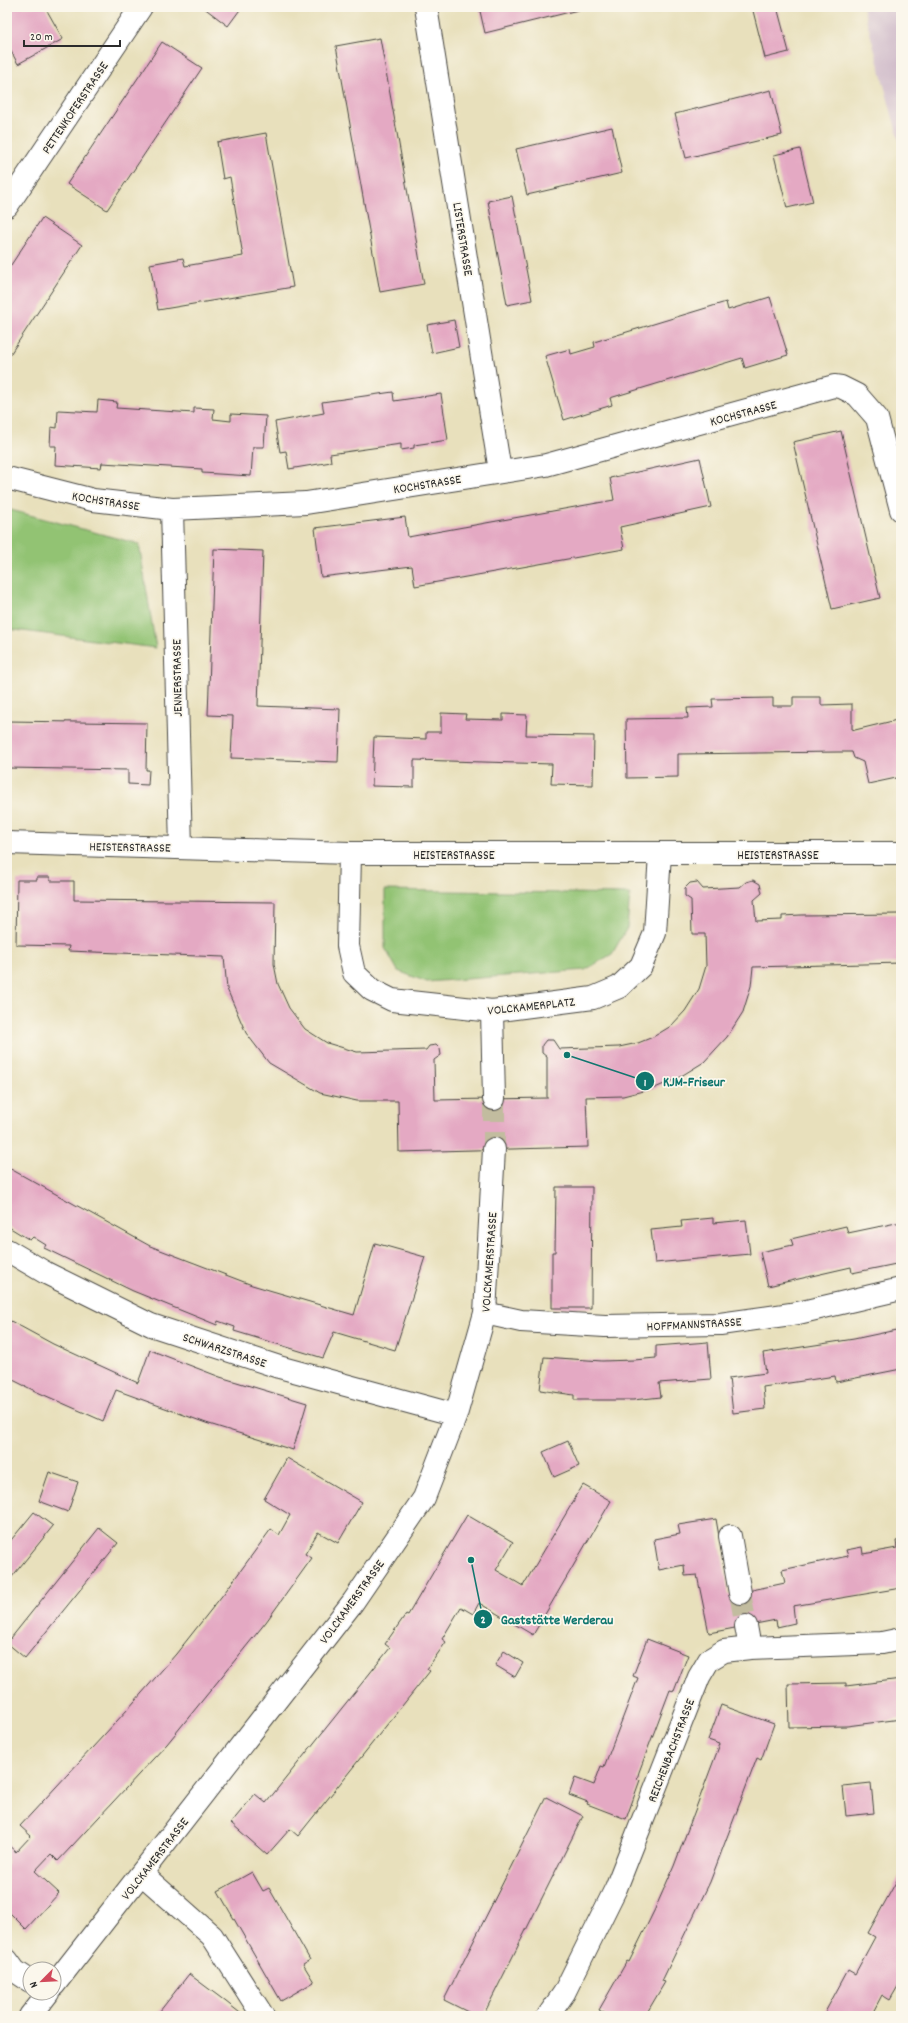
<svg xmlns="http://www.w3.org/2000/svg" width="908" height="2023" viewBox="0 0 908 2023" font-family="Dekko,sans-serif">
	<style>
		.industrial { fill: #d1bdcb }
		.green { fill: #92c373; stroke: #5e774f }
		.building { fill: #e4a9c3 }
		.lines { fill: none; stroke-linecap: round; stroke-linejoin: round }
		.minor-tunnel { stroke: #c2bc9f; stroke-width: 22; stroke-dasharray: 22 11; stroke-linecap: butt }
		.minor-casing { stroke: #474641; stroke-width: 24 }
		.minor { stroke: #fff; stroke-width: 22 }
		.labels { text-anchor: middle; stroke-width: 3.5; stroke-linejoin: round; paint-order: stroke }
		.street-label { font-size: 13px; fill: #2b2b2b; stroke: #fbf7ec }
		.leader { fill: none; stroke: #0f766e; stroke-width: 1.5 }
		.callout-dot { fill: #0f766e; stroke: #fbf7ec; stroke-width: 1.5 }
		.mark-label { font-size: 12px; text-anchor: middle; font-weight: bold; fill: #fff }
		.callout-label { font-size: 14px; text-anchor: middle; font-weight: bold; fill: #0f766e; stroke: #fbf7ec; stroke-width: 3.5; stroke-linejoin: round; paint-order: stroke }
	</style>
	<rect width="100%" height="100%" fill="#fbf7ec"/>
	<filter id="ink" filterUnits="userSpaceOnUse"><feTurbulence type="fractalNoise" baseFrequency=".025" numOctaves="2"/><feDisplacementMap in="SourceGraphic" scale="8" xChannelSelector="R" yChannelSelector="G"/><feConvolveMatrix kernelMatrix="1 2 1 2 8 2 1 2 1" color-interpolation-filters="sRGB"/></filter>
	<filter id="wash" filterUnits="userSpaceOnUse"><feTurbulence type="fractalNoise" baseFrequency=".012" numOctaves="4" result="noise"/><feDisplacementMap in="SourceGraphic" scale="16" xChannelSelector="R" yChannelSelector="G"/><feGaussianBlur stdDeviation="0.9" result="paint"/><feColorMatrix in="noise" values="0 0 0 0 0 0 0 0 0 0 0 0 0 0 0 0 0 1.4 0 .05"/><feComposite in="paint" operator="in"/></filter>
	<g filter="url(#wash)">
		<rect width="100%" height="100%" fill="#e8e0bc"/>
		<!-- industrial -->
		<path class="industrial" d="M 863,7 L 901,7 L 901,148 Z"/>
		<!-- green -->
		<path class="green" d="M 7,509 L 139,544 L 156,648 L 7,629 Z
			M 385,890 L 630,894 L 627,928 L 612,954 L 585,970 L 427,982 L 398,971 L 385,948 Z"/>
		<g id="blocks">
			<!-- building -->
			<path class="building" d="M 7,7 L 45,7 L 63,39 L 18,64 L 7,44 Z
				M 203,7 L 242,7 L 228,26 Z
				M 479,7 L 586,7 L 586,8 L 485,33 Z
				M 752,7 L 777,7 L 789,52 L 765,58 Z
				M 380,38 L 424,284 L 380,292 L 336,46 Z
				M 162,42 L 202,68 L 107,210 L 67,184 Z
				M 771,90 L 782,135 L 686,158 L 675,114 Z
				M 612,127 L 622,173 L 527,195 L 516,149 Z
				M 266,133 L 293,287 L 158,310 L 150,264 L 183,258 L 185,266 L 243,256 L 230,177 L 223,179 L 217,142 Z
				M 800,149 L 813,202 L 787,208 L 774,155 Z
				M 512,196 L 532,300 L 507,305 L 488,201 Z
				M 42,218 L 82,245 L 7,359 L 7,271 Z
				M 770,297 L 788,355 L 745,368 L 742,358 L 610,398 L 612,405 L 564,420 L 545,356 L 570,349 L 571,354 L 595,347 L 594,342 L 726,302 L 728,310 Z
				M 454,320 L 459,347 L 432,353 L 427,325 Z
				M 393,392 L 394,401 L 441,394 L 448,440 L 414,445 L 414,448 L 401,450 L 401,444 L 330,454 L 331,462 L 289,469 L 286,451 L 280,452 L 275,422 L 324,413 L 322,402 Z
				M 98,400 L 117,402 L 116,408 L 194,413 L 194,408 L 214,409 L 213,419 L 231,421 L 231,414 L 266,416 L 264,447 L 253,447 L 251,476 L 202,473 L 202,469 L 102,463 L 101,468 L 55,465 L 56,446 L 50,446 L 51,427 L 57,428 L 58,410 L 97,412 Z
				M 841,431 L 880,598 L 832,609 L 793,442 Z
				M 700,458 L 711,507 L 620,527 L 624,549 L 415,586 L 412,566 L 321,577 L 315,528 L 405,517 L 408,537 L 614,500 L 610,478 Z
				M 214,549 L 263,551 L 258,706 L 340,709 L 338,762 L 231,758 L 233,716 L 208,715 Z
				M 793,697 L 821,697 L 821,705 L 852,704 L 852,729 L 855,730 L 901,719 L 901,777 L 868,784 L 863,762 L 854,758 L 852,752 L 838,752 L 678,754 L 678,777 L 627,778 L 626,719 L 688,718 L 687,708 L 713,707 L 712,699 L 773,698 L 773,706 L 793,706 Z
				M 441,713 L 466,714 L 465,719 L 503,720 L 503,714 L 527,715 L 526,735 L 594,736 L 593,785 L 551,784 L 552,764 L 414,760 L 414,787 L 372,786 L 374,737 L 426,739 L 426,732 L 441,732 Z
				M 7,721 L 147,723 L 146,770 L 149,770 L 148,785 L 128,784 L 128,770 L 7,768 Z
				M 37,877 L 50,877 L 50,881 L 74,881 L 74,900 L 275,902 L 274,964 L 278,984 L 289,1008 L 305,1029 L 327,1043 L 357,1052 L 426,1050 L 429,1046 L 436,1045 L 440,1049 L 441,1055 L 434,1060 L 435,1100 L 547,1098 L 547,1057 L 542,1053 L 542,1045 L 546,1040 L 553,1040 L 559,1049 L 619,1047 L 638,1043 L 653,1037 L 671,1026 L 685,1011 L 699,989 L 706,966 L 705,934 L 692,934 L 691,900 L 685,896 L 685,888 L 690,883 L 697,882 L 703,889 L 740,887 L 746,882 L 753,880 L 760,884 L 762,893 L 754,900 L 756,921 L 782,920 L 782,916 L 801,915 L 901,914 L 901,963 L 753,967 L 751,986 L 743,1012 L 727,1037 L 704,1062 L 678,1078 L 655,1088 L 623,1096 L 586,1097 L 588,1147 L 399,1152 L 398,1101 L 357,1101 L 320,1093 L 269,1063 L 246,1033 L 227,989 L 224,957 L 68,951 L 69,946 L 16,945 L 17,880 L 37,880 Z
				M 7,1167 L 150,1246 L 252,1285 L 354,1315 L 375,1243 L 425,1257 L 395,1350 L 334,1332 L 323,1358 L 234,1331 L 235,1327 L 218,1321 L 217,1325 L 133,1291 L 44,1248 L 46,1245 L 33,1237 L 30,1240 L 7,1226 Z
				M 556,1187 L 592,1187 L 591,1308 L 552,1308 L 552,1252 L 555,1252 Z
				M 713,1218 L 713,1223 L 746,1220 L 750,1254 L 655,1263 L 651,1230 L 682,1227 L 681,1221 Z
				M 901,1222 L 901,1263 L 852,1273 L 851,1267 L 768,1286 L 760,1252 L 793,1245 L 791,1239 L 846,1226 L 848,1233 Z
				M 7,1319 L 53,1344 L 138,1383 L 150,1350 L 220,1377 L 307,1403 L 293,1450 L 206,1423 L 116,1390 L 103,1421 L 35,1391 L 7,1377 Z
				M 901,1329 L 901,1369 L 836,1382 L 835,1376 L 763,1387 L 765,1409 L 733,1413 L 729,1378 L 766,1373 L 763,1353 L 854,1339 Z
				M 708,1342 L 711,1379 L 659,1383 L 661,1397 L 633,1400 L 574,1400 L 574,1395 L 540,1390 L 544,1357 L 602,1361 L 634,1360 L 656,1358 L 656,1346 Z
				M 568,1441 L 579,1466 L 554,1477 L 543,1452 Z
				M 287,1458 L 362,1502 L 338,1543 L 318,1532 L 305,1554 L 312,1558 L 266,1622 L 167,1744 L 58,1861 L 51,1854 L 35,1871 L 59,1893 L 26,1929 L 7,1910 L 7,1844 L 16,1852 L 31,1836 L 20,1826 L 128,1709 L 176,1654 L 225,1592 L 271,1529 L 279,1535 L 290,1515 L 264,1499 Z
				M 49,1472 L 78,1482 L 68,1512 L 39,1501 Z
				M 583,1485 L 611,1501 L 533,1635 L 479,1603 L 473,1614 L 461,1607 L 442,1639 L 446,1642 L 427,1669 L 430,1671 L 298,1836 L 290,1829 L 267,1855 L 231,1823 L 255,1794 L 266,1803 L 390,1648 L 385,1644 L 406,1614 L 408,1615 L 467,1515 L 513,1542 L 496,1570 L 523,1586 Z
				M 34,1512 L 53,1526 L 7,1583 L 7,1545 Z
				M 716,1519 L 729,1595 L 785,1583 L 782,1570 L 848,1556 L 846,1550 L 862,1547 L 863,1554 L 897,1548 L 896,1541 L 901,1540 L 901,1588 L 793,1606 L 795,1623 L 777,1627 L 776,1620 L 709,1633 L 697,1575 L 685,1576 L 684,1565 L 659,1570 L 654,1539 L 680,1534 L 678,1525 Z
				M 99,1528 L 118,1543 L 25,1658 L 7,1643 Z
				M 647,1639 L 688,1655 L 674,1691 L 670,1690 L 639,1772 L 637,1779 L 640,1780 L 626,1819 L 587,1804 L 588,1802 L 569,1795 L 575,1778 L 594,1785 L 601,1766 L 604,1767 L 638,1678 L 633,1676 Z
				M 504,1651 L 523,1663 L 515,1677 L 495,1665 Z
				M 901,1679 L 901,1719 L 847,1726 L 789,1727 L 788,1684 L 846,1683 L 846,1686 Z
				M 721,1705 L 774,1724 L 761,1760 L 757,1758 L 710,1882 L 662,1981 L 665,1982 L 645,2016 L 609,2016 L 599,2010 L 627,1961 L 629,1962 L 655,1909 L 674,1866 L 720,1744 L 708,1740 Z
				M 871,1783 L 874,1813 L 846,1816 L 843,1786 Z
				M 546,1797 L 583,1816 L 483,2016 L 476,2016 L 444,2000 Z
				M 252,1872 L 263,1891 L 269,1888 L 310,1960 L 303,1964 L 314,1982 L 281,2001 L 218,1891 Z
				M 901,1873 L 901,1981 L 890,2000 L 882,1995 L 871,2016 L 823,2016 L 848,1970 L 855,1974 L 875,1937 L 868,1933 Z
				M 189,1974 L 221,1998 L 244,2016 L 156,2016 Z"/>
		</g>
	</g>
	<g filter="url(#ink)">
		<use href="#blocks" fill-opacity="0" stroke="#474641" stroke-width="1"/>
		<g class="lines">
			<!-- minor-tunnel -->
			<path class="minor-tunnel" d="M 494,1099 L 494,1149
				M 740,1593 L 746,1626"/>
			<defs>
				<path id="minor" d="M 426,7 L 500,471
					M 7,206 L 141,7
					M 7,478 L 93,500 L 172,509 L 306,503 L 546,465 L 834,386 L 841,387 L 857,395 L 877,418 L 901,510
					M 172,509 L 181,848
					M 7,843 L 350,853 L 901,853
					M 350,853 L 348,946 L 354,973 L 372,990 L 392,1000 L 492,1011 L 593,998 L 619,987 L 641,966 L 655,933 L 660,854
					M 492,1011 L 494,1099
					M 7,1250 L 46,1273 L 151,1325 L 279,1367 L 456,1415
					M 485,1313 L 521,1321 L 605,1326 L 720,1324 L 798,1313 L 901,1289
					M 730,1536 L 740,1593
					M 746,1626 L 750,1648
					M 142,1874 L 212,1936 L 263,2016
					M 7,1960 L 15,1971 L 30,1981
					M 54,1985 L 353,1602 L 424,1498 L 456,1415 L 485,1313 L 494,1149
					M 30,2016 L 48,1993
					M 548,2016 L 564,1993 L 616,1888 L 699,1677 L 709,1660 L 724,1651 L 750,1648 L 882,1643 L 901,1639"/>
			</defs>
			<!-- minor casing -->
			<use href="#minor" class="minor-casing"/>
			<!-- minor -->
			<use href="#minor" class="minor"/>
		</g>
	</g>
	<g class="labels">
		<!-- street labels -->
		<g class="street-label">
			<text transform="translate(74 107) rotate(-56)" y="5">PETTENKOFERSTRASSE</text>
			<text transform="translate(464 239) rotate(81)" y="5">LISTERSTRASSE</text>
			<text transform="translate(743 412) rotate(-15)" y="5">KOCHSTRASSE</text>
			<text transform="translate(427 483) rotate(-9)" y="5">KOCHSTRASSE</text>
			<text transform="translate(106 500) rotate(9)" y="5">KOCHSTRASSE</text>
			<text transform="translate(176 678) rotate(-91)" y="5">JENNERSTRASSE</text>
			<text transform="translate(130 846) rotate(1)" y="5">HEISTERSTRASSE</text>
			<text x="454" y="859">HEISTERSTRASSE</text>
			<text x="778" y="859">HEISTERSTRASSE</text>
			<text transform="translate(531 1005) rotate(-6)" y="5">VOLCKAMERPLATZ</text>
			<text transform="translate(488 1262) rotate(-86)" y="5">VOLCKAMERSTRASSE</text>
			<text transform="translate(694 1323) rotate(-3)" y="5">HOFFMANNSTRASSE</text>
			<text transform="translate(225 1349) rotate(18)" y="5">SCHWARZSTRASSE</text>
			<text transform="translate(351 1601) rotate(-54)" y="5">VOLCKAMERSTRASSE</text>
			<text transform="translate(670 1750) rotate(-69)" y="5">REICHENBACHSTRASSE</text>
			<text transform="translate(154 1858) rotate(-52)" y="5">VOLCKAMERSTRASSE</text>
		</g>
	</g>
	<!-- callouts -->
	<path class="leader" d="M567 1055L645 1081M471 1560L483 1619"/>
	<g class="callout-dot">
		<circle cx="567" cy="1055" r="4"/>
		<circle cx="471" cy="1560" r="4"/>
		<circle cx="645" cy="1081" r="10"/>
		<circle cx="483" cy="1619" r="10"/>
	</g>
	<g class="mark-label">
		<text x="645" y="1086">1</text>
		<text x="483" y="1623">2</text>
	</g>
	<g class="callout-label">
		<text x="694" y="1086">KJM-Friseur</text>
		<text x="557" y="1624">Gaststätte Werderau</text>
	</g>
	<!-- margin -->
	<rect width="908" height="2023" fill="none" stroke="#fbf7ec" stroke-width="24"/>
	<!-- north arrow -->
	<g transform="translate(42 1981) rotate(246)"><circle r="19" fill="#fbf7ec" stroke="#a8a59f"/>
	<path d="M0-3L7 15L0 10L-7 15Z" fill="#d1495b"/>
	<text y="-6" font-size="11" font-weight="bold" text-anchor="middle" fill="#2b2b2b">N</text>
	</g>
	<!-- scale -->
	<path d="M24 40v6h96v-6" fill="none" stroke="#2b2b2b" stroke-width="2"/>
	<text x="30" y="40" font-size="12" fill="#2b2b2b" stroke="#fbf7ec" stroke-width="3" paint-order="stroke">20 m</text>
</svg>
